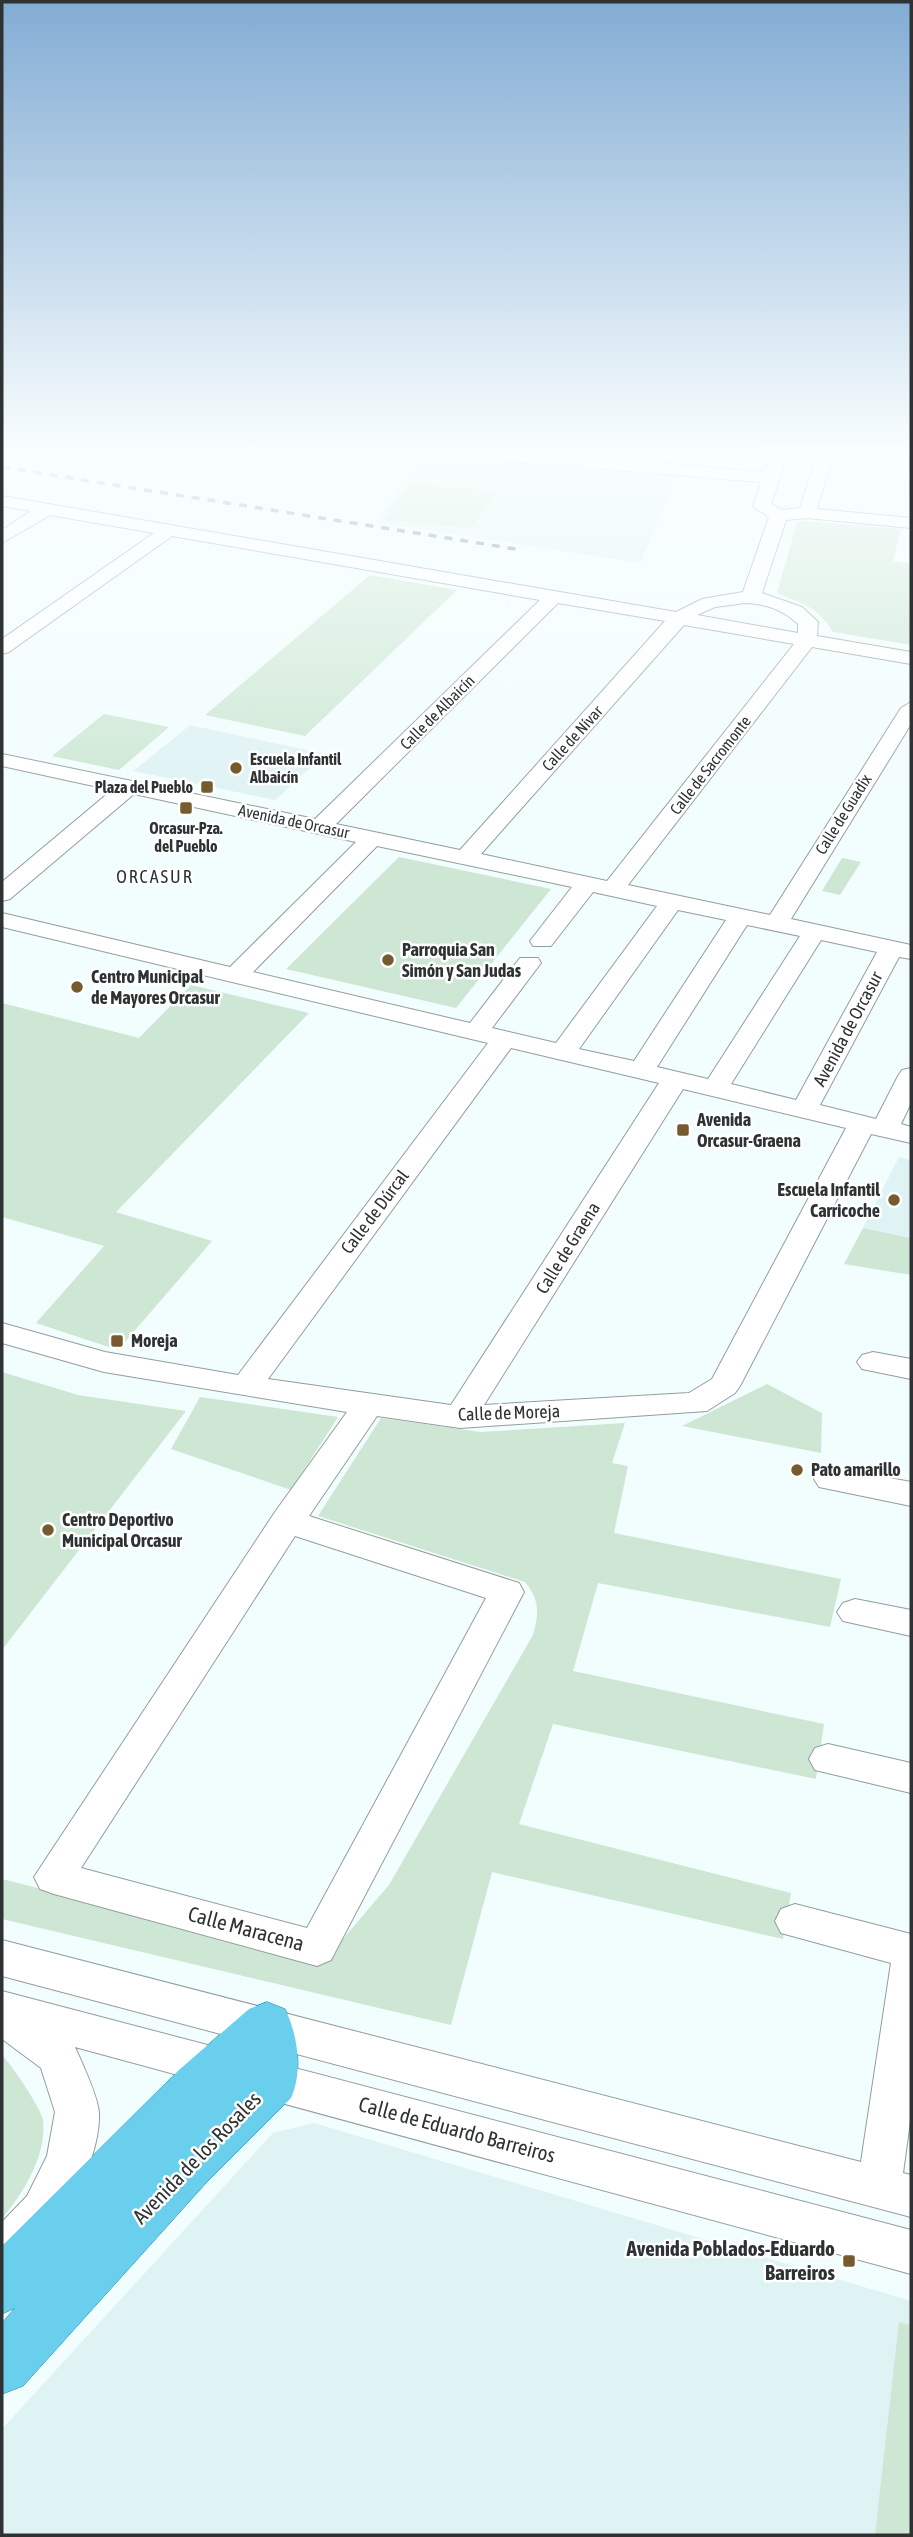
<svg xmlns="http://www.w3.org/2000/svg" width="913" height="2537" viewBox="0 0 913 2537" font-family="'Asap Condensed',sans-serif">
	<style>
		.built { fill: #dff2f4 }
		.green { fill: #cde7d4 }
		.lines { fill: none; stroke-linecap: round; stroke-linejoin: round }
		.minor-casing { stroke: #949d9e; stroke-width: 2 }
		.major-casing { stroke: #1483a2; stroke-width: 1 }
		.minor { fill: #fff; fill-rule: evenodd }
		.major { fill: #6acfec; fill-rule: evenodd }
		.rail { stroke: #737979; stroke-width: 3.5; stroke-dasharray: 8 8; stroke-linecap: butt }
		.poi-dot { fill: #755b2d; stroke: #fff; stroke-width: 2.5 }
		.labels { text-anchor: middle; stroke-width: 5; stroke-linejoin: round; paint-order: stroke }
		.far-street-label { font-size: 16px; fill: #2e3232; stroke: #fff }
		.far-poi-label { font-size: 16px; font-weight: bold; fill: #2e3232; stroke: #fff; text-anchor: start }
		.far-quarter-label { font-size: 18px; letter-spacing: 2px; fill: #2e3232; stroke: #fff }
		.poi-label { font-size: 18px; font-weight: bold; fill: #2e3232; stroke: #fff; text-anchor: start }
		.street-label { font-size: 18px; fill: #2e3232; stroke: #fff }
		.near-street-label { font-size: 21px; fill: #2e3232; stroke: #fff }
		.near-poi-label { font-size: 21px; font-weight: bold; fill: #2e3232; stroke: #fff; text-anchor: end }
	</style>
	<rect width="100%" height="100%" fill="#f2fdfd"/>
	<!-- built -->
	<path class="built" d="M 422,455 L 677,477 L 640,563 L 376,522 Z
		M 190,725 L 325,754 L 275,800 L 133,771 Z
		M 899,1157 L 911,1160 L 911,1238 L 863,1228 Z
		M 314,2123 L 911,2301 L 911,2535 L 2,2535 L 2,2429 L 273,2133 Z"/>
	<!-- green -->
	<path class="green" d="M 410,483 L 498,491 L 471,528 L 383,520 Z
		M 803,521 L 901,529 L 893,561 L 911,564 L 911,645 L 833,632 C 815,604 806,606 777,593 L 797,522 Z
		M 370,575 L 457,590 L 305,736 L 205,715 Z
		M 104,714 L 169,727 L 119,770 L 52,756 Z
		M 399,857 L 551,889 L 456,1008 L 286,969 Z
		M 842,858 L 861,862 L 840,895 L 822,891 Z
		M 191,985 L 309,1013 L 116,1212 L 212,1241 L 118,1350 L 36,1323 L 104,1246 L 2,1217 L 2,1003 L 139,1038 Z
		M 863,1228 L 911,1238 L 911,1275 L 844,1264 Z
		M 2,1372 L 78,1395 L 186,1411 L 2,1650 Z
		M 767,1384 L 822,1413 L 821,1453 L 682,1426 Z
		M 200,1397 L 338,1417 L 291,1490 L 171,1449 Z
		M 381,1418 L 481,1432 L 625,1423 L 612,1463 L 628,1466 L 614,1533 L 841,1579 L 830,1627 L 598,1583 L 573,1671 L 824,1724 L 816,1779 L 553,1724 L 519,1824 L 791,1893 L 783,1939 L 492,1872 L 451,2025 L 2,1919 L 2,1879 L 324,1961 L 389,1885 L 533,1635 C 539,1614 540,1600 525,1582 L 318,1516 Z
		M 2,2055 C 11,2064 41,2108 43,2120 C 47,2156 23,2193 2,2219 Z
		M 899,2322 L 911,2325 L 911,2535 L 875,2535 Z"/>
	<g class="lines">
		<defs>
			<path id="minor" d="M 414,449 L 483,449 L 765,472 L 773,449 L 789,449 L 771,504 L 782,510 L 800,508 L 819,449 L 835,449 L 817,509 L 911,518 L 911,528 L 807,518 L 786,520 L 762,593 L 802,607 L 818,622 L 817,636 L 911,652 L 911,664 L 812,647 L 628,885 L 770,915 L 901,708 L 911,702 L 911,724 L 791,919 L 911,945 L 911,959 L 899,957 L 820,1105 L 876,1119 L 898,1076 L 902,1070 L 911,1068 L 911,1103 L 901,1124 L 911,1127 L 911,1143 L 871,1134 L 740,1386 L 735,1393 L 707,1411 L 460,1428 L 377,1416 L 309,1516 L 519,1583 L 524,1592 L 331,1960 L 317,1966 L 54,1894 L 40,1889 L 34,1877 L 275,1512 L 347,1412 L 104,1372 L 2,1343 L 2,1323 L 105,1352 L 238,1375 L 488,1043 L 2,927 L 2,913 L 230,967 L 356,842 L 134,794 L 10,899 L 2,901 L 2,882 L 112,790 L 2,766 L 2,754 L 315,819 L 540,600 L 172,536 L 9,652 L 2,654 L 2,639 L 154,533 L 50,515 L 2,543 L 2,530 L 31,511 L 2,506 L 2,496 L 676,612 L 702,599 L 743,592 L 769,517 L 753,506 L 761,482 L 422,454 ZM 558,603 L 665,621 L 460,850 L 336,824 ZM 745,603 C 766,604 782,609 798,624 L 798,633 L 697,615 L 715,607 ZM 684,625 L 794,644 L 607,881 L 481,854 ZM 377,846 L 572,887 L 530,941 L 533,946 L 551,946 L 593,892 L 657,906 L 556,1043 L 492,1028 L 541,963 L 538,958 L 520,958 L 470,1023 L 253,972 ZM 678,910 L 726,920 L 634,1061 L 579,1049 ZM 747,925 L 800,936 L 708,1079 L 657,1067 ZM 821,940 L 877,952 L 796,1100 L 731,1084 ZM 511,1048 L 659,1083 L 451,1405 L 268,1379 ZM 683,1089 L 846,1128 L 712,1379 L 689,1393 L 484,1405 ZM 295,1536 L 486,1598 L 307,1928 L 81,1868 Z
				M 873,1352 L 911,1359 L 911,1379 L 862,1369 L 857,1362 L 862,1355 Z
				M 831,1467 L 911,1482 L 911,1506 L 819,1487 L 814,1479 L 819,1471 Z
				M 855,1599 L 911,1610 L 911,1636 L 843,1621 L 837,1612 L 843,1603 Z
				M 828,1744 L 911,1763 L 911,1793 L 815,1770 L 809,1759 L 815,1748 Z
				M 795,1904 L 911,1934 L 911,2114 L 903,2173 L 911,2175 L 911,2217 L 2,1976 L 2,1940 L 861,2162 L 891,1963 L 781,1933 L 775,1921 L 781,1909 Z
				M 2,1991 L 911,2230 L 911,2274 L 75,2047 C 82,2063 98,2096 99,2113 C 101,2165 51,2257 2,2276 L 2,2222 L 27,2196 L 47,2156 L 55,2112 L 41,2068 L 2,2039 Z"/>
			<path id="major" d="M 267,2002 L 285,2009 C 298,2035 303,2072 291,2098 L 206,2183 L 23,2386 L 2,2394 L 2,2323 L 15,2308 L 2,2314 L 2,2246 L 179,2070 L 249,2009 Z"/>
		</defs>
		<!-- minor casing -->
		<use href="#minor" class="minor-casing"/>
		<!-- major casing -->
		<use href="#major" class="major-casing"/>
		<!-- minor -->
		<use href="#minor" class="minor"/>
		<!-- major -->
		<use href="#major" class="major"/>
		<!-- rail -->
		<path class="rail" d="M 2,467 L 516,549"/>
	</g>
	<!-- sky -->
	<linearGradient id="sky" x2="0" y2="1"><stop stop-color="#82acd4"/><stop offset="0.56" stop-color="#f9fefe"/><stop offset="1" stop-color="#f9fefe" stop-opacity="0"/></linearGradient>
	<rect width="913" height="804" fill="url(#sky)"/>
	<!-- markers -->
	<g class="poi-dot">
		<circle cx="236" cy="768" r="7"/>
		<rect x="200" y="780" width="14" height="14" rx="3.5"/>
		<rect x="179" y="801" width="14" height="14" rx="3.5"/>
		<circle cx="388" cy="960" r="7"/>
		<circle cx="77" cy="987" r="7"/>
		<rect x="676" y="1123" width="14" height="14" rx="3.5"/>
		<circle cx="894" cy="1200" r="7"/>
		<rect x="110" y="1334" width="14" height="14" rx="3.5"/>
		<circle cx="797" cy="1470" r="7"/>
		<circle cx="48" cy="1530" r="7"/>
		<rect x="842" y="2254" width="14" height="14" rx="3.5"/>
	</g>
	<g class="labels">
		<!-- far-street labels -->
		<g class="far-street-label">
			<text transform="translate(437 712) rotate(-45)" y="6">Calle de Albaicín</text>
			<text transform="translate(572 738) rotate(-48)" y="6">Calle de Nívar</text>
			<text transform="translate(710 765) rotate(-52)" y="6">Calle de Sacromonte</text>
			<text transform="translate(843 814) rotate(-58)" y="6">Calle de Guadix</text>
			<text transform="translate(294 821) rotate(12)" y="6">Avenida de Orcasur</text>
		</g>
		<!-- far-poi labels -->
		<g class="far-poi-label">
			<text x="250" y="765">Escuela Infantil<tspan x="250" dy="18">Albaicín</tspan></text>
			<text x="193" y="793" text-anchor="end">Plaza del Pueblo</text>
			<text x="186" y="834" text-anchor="middle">Orcasur-Pza.<tspan x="186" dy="18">del Pueblo</tspan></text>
		</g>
		<!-- far-quarter labels -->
		<g class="far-quarter-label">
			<text x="155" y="883">ORCASUR</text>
		</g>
		<!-- poi labels -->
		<g class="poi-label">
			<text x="402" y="956">Parroquia San<tspan x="402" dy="21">Simón y San Judas</tspan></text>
			<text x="91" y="983">Centro Municipal<tspan x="91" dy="21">de Mayores Orcasur</tspan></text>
			<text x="697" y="1126">Avenida<tspan x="697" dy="21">Orcasur-Graena</tspan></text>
			<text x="880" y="1196" text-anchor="end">Escuela Infantil<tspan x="880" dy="21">Carricoche</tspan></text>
			<text x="131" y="1347">Moreja</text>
			<text x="811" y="1476">Pato amarillo</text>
			<text x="62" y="1526">Centro Deportivo<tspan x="62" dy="21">Municipal Orcasur</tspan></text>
		</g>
		<!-- street labels -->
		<g class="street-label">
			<text transform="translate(848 1029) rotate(-62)" y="6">Avenida de Orcasur</text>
			<text transform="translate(375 1212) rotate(-53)" y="6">Calle de Dúrcal</text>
			<text transform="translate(568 1248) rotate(-58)" y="6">Calle de Graena</text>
			<text transform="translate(509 1413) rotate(-2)" y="6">Calle de Moreja</text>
		</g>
		<!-- near-street labels -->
		<g class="near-street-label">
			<text transform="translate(246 1929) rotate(15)" y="7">Calle Maracena</text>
			<text transform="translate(457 2130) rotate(15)" y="7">Calle de Eduardo Barreiros</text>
			<text transform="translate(197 2158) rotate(-46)" y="7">Avenida de los Rosales</text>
		</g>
		<!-- near-poi labels -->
		<g class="near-poi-label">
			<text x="835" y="2256">Avenida Poblados-Eduardo<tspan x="835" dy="24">Barreiros</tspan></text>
		</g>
	</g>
	<!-- border -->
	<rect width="913" height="2537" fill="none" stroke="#2e3232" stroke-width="7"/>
</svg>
